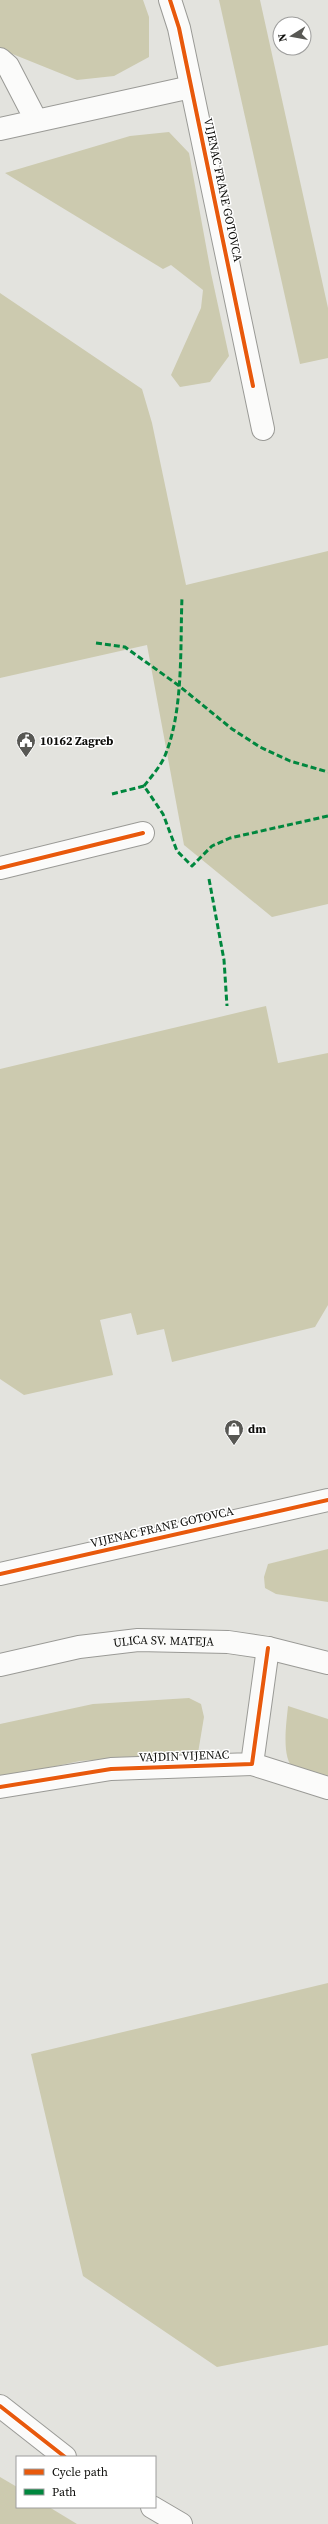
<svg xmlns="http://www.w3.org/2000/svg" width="328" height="2524" viewBox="0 0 328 2524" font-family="'Source Serif 4',serif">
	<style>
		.green { fill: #cccaaf }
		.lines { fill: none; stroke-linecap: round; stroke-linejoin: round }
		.minor-casing { stroke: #9a9a96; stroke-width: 24 }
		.minor { stroke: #fbfbfa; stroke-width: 22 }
		.quiet { stroke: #00873e; stroke-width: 3; stroke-dasharray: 6 3; stroke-linecap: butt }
		.cycleway-casing { stroke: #fff; stroke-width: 6 }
		.cycleway { stroke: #e8590c; stroke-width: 4 }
		.labels { text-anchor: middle; stroke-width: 3; stroke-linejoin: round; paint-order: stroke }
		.street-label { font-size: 12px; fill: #0d0d0a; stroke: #fff }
		.poi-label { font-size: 12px; font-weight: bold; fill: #0d0d0a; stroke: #fff; text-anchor: start }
	</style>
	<rect width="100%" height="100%" fill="#e3e3de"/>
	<!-- green -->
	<path class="green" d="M 0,0 L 143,0 L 149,17 L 149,57 L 114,76 L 77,80 L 0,49 Z
		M 219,0 L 260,0 L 328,308 L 328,358 L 300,364 Z
		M 169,132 L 189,153 L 211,273 L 229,356 L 210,382 L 180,387 L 171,375 L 201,308 L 203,290 L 171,265 L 163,269 L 5,173 L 130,136 Z
		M 0,293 L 142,389 L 152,423 L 186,585 L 328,551 L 328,904 L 272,917 L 184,845 L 147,645 L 0,678 Z
		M 266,1006 L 278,1063 L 328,1053 L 328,1305 L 315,1327 L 172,1362 L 164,1329 L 137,1335 L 131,1313 L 100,1320 L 113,1375 L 24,1395 L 0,1379 L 0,1069 Z
		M 328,1549 L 328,1602 L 276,1594 L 265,1588 L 264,1577 L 268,1564 Z
		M 189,1698 L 201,1704 L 204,1717 L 198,1753 L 80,1761 L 0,1778 L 0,1724 L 93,1704 Z
		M 288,1706 L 328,1719 L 328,1780 C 318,1777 305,1774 295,1769 C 280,1760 287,1720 288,1706 Z
		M 328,1983 L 328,2345 L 217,2367 L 83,2276 L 31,2054 Z
		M 0,2477 L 17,2487 L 17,2507 L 49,2507 L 77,2524 L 0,2524 Z"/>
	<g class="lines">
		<defs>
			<g id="minor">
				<path d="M 170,0 L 179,28 L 263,429"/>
				<path d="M 0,59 L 8,66 L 36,120"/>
				<path d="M 0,129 L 191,87"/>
				<path d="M 0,868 L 143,833"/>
				<path d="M 0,1574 L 328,1500"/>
				<path id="s1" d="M 0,1665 L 79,1647 L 138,1640 L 228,1642 L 268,1648 L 328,1663"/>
				<path d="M 252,1764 L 328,1788"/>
				<path d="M 0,1787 L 111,1769 L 252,1764 L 268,1648"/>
				<path d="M 0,2406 L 65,2457"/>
				<path d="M 152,2507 L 181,2524"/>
			</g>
		</defs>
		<!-- minor casing -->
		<use href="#minor" class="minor-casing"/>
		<!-- minor -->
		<use href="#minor" class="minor"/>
		<!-- quiet -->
		<path class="quiet" d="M 96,643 L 125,647 L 178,685 L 232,729 L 260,747 L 290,761 L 328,772
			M 144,786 C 151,777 159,768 164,758 C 184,712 180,647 182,597
			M 112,794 L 144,786 L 163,814 L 177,851 L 192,866 L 212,846 L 230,838 L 328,816
			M 209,879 L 224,960 L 227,1006"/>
		<defs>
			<path id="cycleway" d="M 170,0 L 179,28 L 253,386
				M 0,868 L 143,833
				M 0,1574 L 328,1500
				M 0,1787 L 111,1769 L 252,1764 L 268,1648
				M 0,2406 L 65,2457"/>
		</defs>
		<!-- cycleway casing -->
		<use href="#cycleway" class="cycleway-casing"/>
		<!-- cycleway -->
		<use href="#cycleway" class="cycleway"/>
	</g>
	<!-- icons -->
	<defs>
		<symbol id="civic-pin" viewBox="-11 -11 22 30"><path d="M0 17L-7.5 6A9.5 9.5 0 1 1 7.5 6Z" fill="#585854" stroke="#fff"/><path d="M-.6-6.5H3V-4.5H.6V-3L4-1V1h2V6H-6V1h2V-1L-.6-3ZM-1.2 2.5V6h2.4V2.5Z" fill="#fff"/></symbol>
		<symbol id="shop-pin" viewBox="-11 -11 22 30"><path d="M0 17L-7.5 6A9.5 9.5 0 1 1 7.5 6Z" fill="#585854" stroke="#fff"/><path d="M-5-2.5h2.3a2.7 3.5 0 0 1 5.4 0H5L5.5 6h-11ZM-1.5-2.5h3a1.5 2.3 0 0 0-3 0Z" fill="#fff"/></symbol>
	</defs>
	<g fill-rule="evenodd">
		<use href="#civic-pin" x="15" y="730" width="22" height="30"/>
		<use href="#shop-pin" x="223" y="1418" width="22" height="30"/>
	</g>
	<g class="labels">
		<!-- street labels -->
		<g class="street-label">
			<text transform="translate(223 190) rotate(78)" y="4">VIJENAC FRANE GOTOVCA</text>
			<text transform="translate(162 1527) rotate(-13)" y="4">VIJENAC FRANE GOTOVCA</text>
			<text dy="4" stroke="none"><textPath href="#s1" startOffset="166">ULICA SV. MATEJA</textPath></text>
			<text transform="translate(184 1756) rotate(-2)" y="4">VAJDIN VIJENAC</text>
		</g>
		<!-- poi labels -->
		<g class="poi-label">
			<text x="40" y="745">10162 Zagreb</text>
			<text x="248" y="1433">dm</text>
		</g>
	</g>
	<!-- legend -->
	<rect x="16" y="2456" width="140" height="52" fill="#ffffff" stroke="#9e9e9d"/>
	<rect x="24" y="2469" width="20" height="6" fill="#e8590c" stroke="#9e9e9d"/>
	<text x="52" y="2476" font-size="12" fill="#0d0d0a">Cycle path</text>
	<rect x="24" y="2489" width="20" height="6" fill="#00873e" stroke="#9e9e9d"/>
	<text x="52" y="2496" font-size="12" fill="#0d0d0a">Path</text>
	<!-- north arrow -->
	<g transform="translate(292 36) rotate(259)"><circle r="19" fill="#ffffff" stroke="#9e9e9d"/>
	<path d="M0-3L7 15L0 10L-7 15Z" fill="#585854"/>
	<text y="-6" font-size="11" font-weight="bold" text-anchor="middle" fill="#0d0d0a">N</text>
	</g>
</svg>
